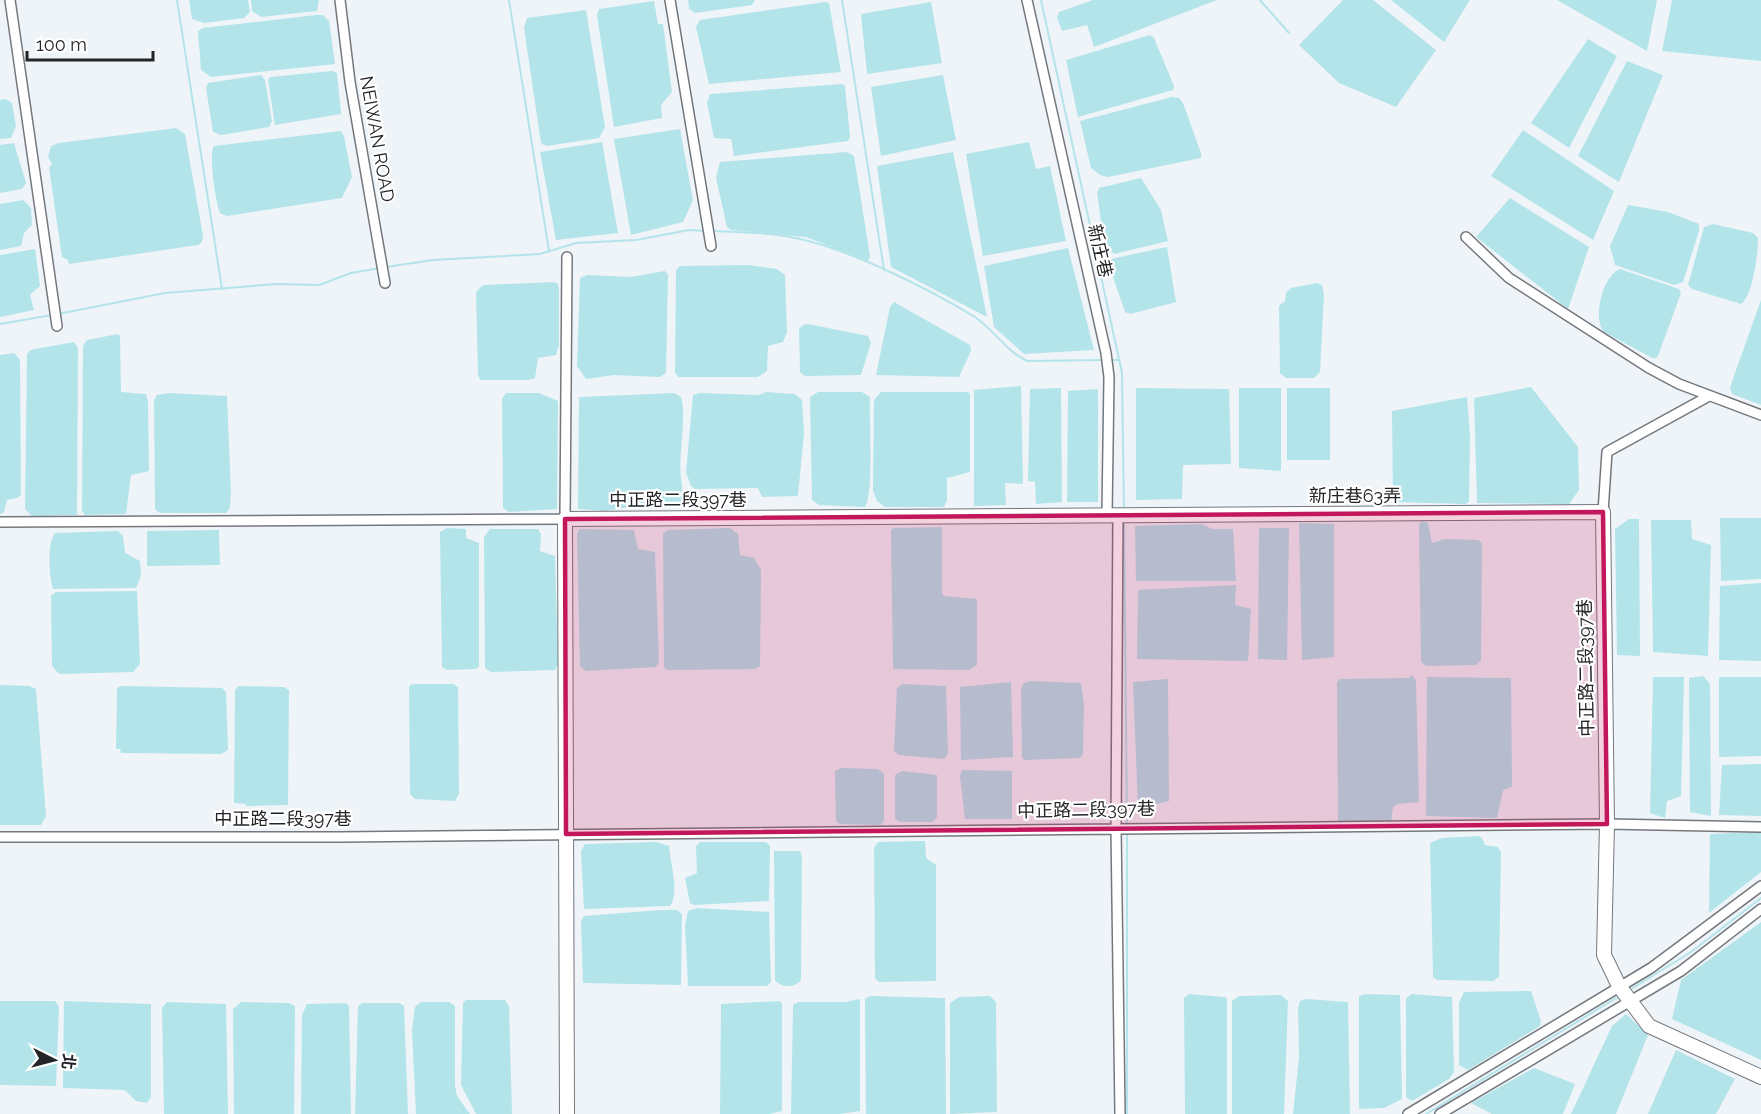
<svg xmlns="http://www.w3.org/2000/svg" width="1761" height="1114" viewBox="0 0 1761 1114" font-family="Raleway,'Noto Sans TC',sans-serif">
	<style>
		.water { fill: #b3e4ea }
		.lines { fill: none; stroke-linecap: round; stroke-linejoin: round }
		.stream { stroke: #b3e4ea; stroke-width: 2 }
		.street-casing { stroke: #74787d; stroke-width: 12 }
		.secondary-casing { stroke: #74787d; stroke-width: 16 }
		.street { stroke: #fff; stroke-width: 9 }
		.secondary { stroke: #fff; stroke-width: 14 }
		.marked { fill: #c2185b; fill-opacity: 0.2; stroke: #c2185b; stroke-width: 4.5; stroke-linejoin: round }
		.labels { text-anchor: middle; stroke-width: 4.5; stroke-linejoin: round; paint-order: stroke }
		.street-label { font-size: 18px; fill: #232427; stroke: #fff }
	</style>
	<rect width="100%" height="100%" fill="#eff4f9"/>
	<!-- water -->
	<path class="water" d="M 189,0 L 248,0 L 250,12 L 244,18 L 204,23 L 192,19 Z
		M 251,0 L 319,0 L 317,11 L 261,17 L 252,11 Z
		M 688,0 L 755,0 L 752,5 L 695,13 L 689,9 Z
		M 1093,0 L 1217,0 L 1094,47 L 1087,25 L 1062,31 L 1057,18 L 1059,12 Z
		M 1343,0 L 1373,0 L 1436,50 L 1396,107 L 1339,83 L 1299,45 Z
		M 1391,0 L 1470,0 L 1444,42 Z
		M 1557,0 L 1657,0 L 1647,51 Z
		M 1672,0 L 1761,0 L 1761,61 L 1662,51 Z
		M 654,1 L 658,24 L 663,24 L 672,92 L 661,105 L 662,118 L 614,127 L 597,15 L 599,9 Z
		M 825,2 L 829,3 L 841,72 L 709,84 L 696,27 L 700,20 Z
		M 931,2 L 942,63 L 867,74 L 861,14 Z
		M 586,10 L 605,127 L 599,138 L 547,146 L 541,143 L 524,28 L 527,18 Z
		M 316,15 L 323,15 L 329,21 L 335,64 L 211,77 L 201,70 L 198,31 L 203,28 Z
		M 1150,35 L 1154,38 L 1174,86 L 1173,90 L 1078,117 L 1066,60 Z
		M 1588,39 L 1617,56 L 1569,148 L 1531,123 Z
		M 1627,61 L 1663,75 L 1619,182 L 1578,156 Z
		M 332,71 L 337,73 L 341,114 L 275,125 L 268,80 L 270,77 Z
		M 261,75 L 265,80 L 272,121 L 269,127 L 221,135 L 213,132 L 206,88 L 208,83 Z
		M 943,75 L 956,140 L 881,156 L 871,87 Z
		M 842,84 L 845,86 L 850,137 L 848,141 L 734,156 L 731,139 L 714,138 L 707,103 L 710,94 Z
		M 1172,97 L 1179,98 L 1183,103 L 1201,153 L 1201,158 L 1108,177 L 1100,175 L 1091,168 L 1080,121 Z
		M 6,99 L 12,103 L 16,126 L 11,138 L 0,139 L 0,100 Z
		M 176,128 L 185,134 L 203,236 L 202,242 L 198,245 L 69,264 L 68,260 L 62,257 L 49,167 L 52,165 L 48,156 L 51,146 L 59,143 Z
		M 680,129 L 693,200 L 683,222 L 631,235 L 614,139 Z
		M 1523,130 L 1614,191 L 1593,240 L 1491,176 Z
		M 341,131 L 344,136 L 352,177 L 342,198 L 227,216 L 220,213 C 216,202 208,155 214,146 Z
		M 602,142 L 618,233 L 556,240 L 540,152 Z
		M 1029,142 L 1036,169 L 1050,166 L 1066,241 L 983,256 L 966,154 Z
		M 14,143 L 26,183 L 22,189 L 0,193 L 0,145 Z
		M 847,152 L 854,156 L 870,256 L 868,261 L 806,237 L 731,230 L 727,227 L 716,178 L 720,162 Z
		M 953,152 L 987,317 L 891,267 L 877,166 Z
		M 1141,178 L 1161,210 L 1168,241 L 1114,254 L 1104,244 L 1097,193 L 1099,188 Z
		M 1510,198 L 1589,247 L 1568,309 L 1476,237 Z
		M 23,200 L 31,208 L 32,225 L 24,233 L 21,246 L 0,250 L 0,204 Z
		M 1628,205 L 1668,212 L 1699,224 L 1699,231 L 1683,282 L 1674,285 L 1615,265 L 1610,246 Z
		M 1713,224 L 1753,233 L 1758,238 C 1758,253 1753,296 1741,304 L 1692,289 L 1688,285 L 1704,227 Z
		M 1167,247 L 1176,302 L 1131,314 L 1125,312 L 1109,265 L 1111,259 Z
		M 1068,248 L 1094,350 L 1024,354 L 994,327 L 984,266 Z
		M 35,249 L 40,286 L 30,295 L 34,310 L 0,317 L 0,255 Z
		M 748,265 L 777,269 L 785,275 L 787,332 L 783,342 L 768,346 L 767,371 L 758,377 L 678,377 L 675,372 L 676,270 L 680,266 Z
		M 1620,269 L 1679,289 L 1681,293 L 1658,356 L 1654,359 L 1604,332 C 1592,318 1603,275 1620,269 Z
		M 665,271 L 668,275 L 666,373 L 660,377 L 614,375 L 586,379 L 577,366 L 580,278 L 587,275 L 631,277 Z
		M 552,282 L 557,283 L 559,288 L 559,345 L 556,355 L 538,358 L 535,378 L 528,380 L 480,380 L 478,375 L 476,292 L 483,285 Z
		M 1317,283 L 1322,285 L 1324,294 L 1320,372 L 1314,378 L 1286,378 L 1280,373 L 1279,306 L 1285,301 L 1286,293 L 1291,288 Z
		M 1761,300 L 1761,405 L 1732,394 L 1730,387 Z
		M 894,302 L 970,345 L 971,351 L 959,377 L 876,375 L 890,307 Z
		M 808,324 L 868,336 L 871,343 L 861,375 L 805,376 L 800,372 L 799,329 L 803,325 Z
		M 118,334 L 120,336 L 121,392 L 146,394 L 148,402 L 149,471 L 131,475 L 126,514 L 85,515 L 82,511 L 83,346 L 87,340 Z
		M 74,342 L 78,348 L 77,515 L 32,516 L 25,509 L 27,355 L 30,350 Z
		M 14,353 L 20,360 L 21,495 L 17,498 L 7,500 L 4,512 L 0,514 L 0,355 Z
		M 1021,386 L 1023,484 L 1005,483 L 1006,505 L 974,506 L 974,390 Z
		M 1531,387 L 1578,447 L 1579,490 L 1569,504 L 1477,503 L 1474,398 Z
		M 1061,388 L 1062,502 L 1036,504 L 1035,482 L 1028,481 L 1030,389 Z
		M 1136,388 L 1229,389 L 1231,464 L 1183,465 L 1182,499 L 1136,500 Z
		M 1239,388 L 1281,388 L 1281,471 L 1239,468 Z
		M 1287,388 L 1330,388 L 1330,460 L 1287,460 Z
		M 1098,389 L 1098,502 L 1067,502 L 1068,391 Z
		M 766,392 L 795,394 L 802,400 L 804,433 L 798,496 L 762,497 L 758,488 L 695,489 L 691,486 L 686,472 L 693,395 L 700,393 L 759,395 Z
		M 818,392 L 862,392 L 870,397 C 869,418 874,495 865,507 L 819,505 L 812,500 L 810,397 Z
		M 881,392 L 968,392 L 970,394 L 970,472 L 947,478 L 947,500 L 944,507 L 885,507 L 877,501 L 873,491 L 874,400 Z
		M 169,393 L 227,396 L 231,493 L 230,508 L 226,513 L 160,513 L 155,509 L 154,400 L 157,395 Z
		M 506,393 L 539,393 L 558,401 L 557,509 L 509,512 L 503,508 L 502,399 Z
		M 674,393 L 681,397 C 687,414 678,456 681,478 C 682,488 684,497 680,506 L 635,506 L 605,511 L 578,509 L 579,397 Z
		M 1467,397 L 1470,434 L 1469,502 L 1465,504 L 1393,502 L 1392,411 Z
		M 1720,518 L 1761,518 L 1761,579 L 1721,581 Z
		M 1629,519 L 1639,519 L 1640,656 L 1617,655 L 1615,529 Z
		M 1651,520 L 1691,520 L 1692,539 L 1711,545 L 1708,656 L 1653,652 Z
		M 1423,521 L 1428,523 L 1432,543 L 1445,539 L 1478,540 L 1482,543 L 1481,660 L 1476,665 L 1426,666 L 1421,662 L 1419,524 Z
		M 1299,523 L 1334,524 L 1334,657 L 1302,660 Z
		M 1202,524 L 1212,529 L 1233,529 L 1236,581 L 1136,581 L 1135,526 Z
		M 942,527 L 942,593 L 944,596 L 977,599 L 977,665 L 969,670 L 893,669 L 891,531 L 893,528 Z
		M 447,528 L 466,529 L 466,538 L 479,543 L 479,667 L 475,669 L 447,670 L 442,667 L 440,532 Z
		M 730,528 L 738,534 L 740,555 L 754,558 L 761,570 L 760,666 L 755,669 L 667,670 L 664,667 L 663,533 L 668,530 Z
		M 1259,528 L 1289,528 L 1287,660 L 1258,659 Z
		M 490,529 L 538,529 L 541,534 L 540,551 L 555,556 L 558,664 L 555,670 L 491,672 L 485,668 L 484,537 Z
		M 580,529 L 634,530 L 638,549 L 655,552 L 659,662 L 656,667 L 586,671 L 580,666 L 577,534 Z
		M 219,530 L 220,565 L 147,566 L 147,531 Z
		M 118,531 L 123,536 L 125,553 L 140,561 L 141,576 L 136,588 L 53,589 C 49,577 47,542 55,533 Z
		M 1761,583 L 1761,661 L 1719,660 L 1720,586 Z
		M 1236,585 L 1235,605 L 1251,609 L 1248,661 L 1137,659 L 1138,590 Z
		M 137,591 L 140,664 L 133,672 L 59,674 L 52,666 L 51,596 L 56,592 Z
		M 1412,675 L 1416,681 L 1419,802 L 1398,804 L 1393,807 L 1391,823 L 1338,821 L 1337,682 L 1340,679 L 1409,678 Z
		M 1703,676 L 1710,684 L 1711,816 L 1690,812 L 1689,678 Z
		M 1427,677 L 1511,678 L 1512,787 L 1503,790 L 1497,818 L 1426,816 Z
		M 1653,677 L 1684,677 L 1681,796 L 1667,801 L 1665,818 L 1650,813 Z
		M 1719,677 L 1761,677 L 1761,756 L 1719,757 Z
		M 1168,679 L 1169,801 L 1138,809 L 1133,682 Z
		M 1030,681 L 1081,683 L 1084,704 L 1083,754 L 1080,758 L 1025,760 L 1022,758 L 1021,689 L 1024,683 Z
		M 1011,682 L 1013,757 L 961,760 L 960,687 Z
		M 413,684 L 453,684 L 458,687 L 459,794 L 455,801 L 415,799 L 410,794 L 409,686 Z
		M 902,684 L 946,686 L 948,754 L 944,759 L 899,755 L 894,751 L 897,688 Z
		M 0,685 L 29,686 L 36,689 L 46,816 L 41,825 L 0,825 Z
		M 121,686 L 222,688 L 226,692 L 228,750 L 221,754 L 121,753 L 120,749 L 116,749 L 117,688 Z
		M 238,686 L 284,687 L 289,690 L 288,805 L 246,806 L 246,804 L 234,803 L 235,691 Z
		M 1761,764 L 1761,816 L 1719,815 L 1722,765 Z
		M 841,768 L 878,769 L 884,774 L 884,820 L 881,825 L 840,824 L 836,821 L 835,771 Z
		M 962,770 L 1012,771 L 1012,819 L 965,819 L 960,776 Z
		M 902,771 L 937,775 L 937,817 L 933,822 L 900,822 L 895,819 L 895,775 Z
		M 1761,832 L 1761,872 L 1709,913 L 1710,834 Z
		M 1478,836 L 1482,838 L 1485,845 L 1498,847 L 1501,852 L 1499,977 L 1493,981 L 1437,980 L 1433,977 L 1430,843 L 1442,838 Z
		M 925,841 L 926,858 L 936,865 L 936,981 L 879,982 L 875,978 L 874,848 L 878,842 Z
		M 656,842 L 669,846 C 670,863 680,891 670,906 L 584,909 L 581,851 L 585,844 Z
		M 700,842 L 766,842 L 770,846 L 769,901 L 694,905 L 690,903 L 685,878 L 697,873 L 696,846 Z
		M 774,851 L 800,851 L 802,857 L 801,980 C 795,988 781,988 775,980 Z
		M 697,908 L 769,912 L 771,982 L 767,986 L 688,986 L 685,926 L 688,911 Z
		M 661,910 L 677,910 L 682,914 L 681,985 L 583,983 L 581,921 L 584,916 Z
		M 1761,922 L 1761,1060 L 1672,1019 L 1681,980 Z
		M 1464,992 L 1531,991 L 1541,1021 L 1540,1026 L 1468,1070 L 1459,1065 L 1459,1003 Z
		M 1189,994 L 1225,997 L 1227,999 L 1227,1114 L 1185,1114 L 1184,998 Z
		M 1365,994 L 1400,995 L 1402,1099 L 1384,1108 L 1359,1109 L 1359,996 Z
		M 1411,994 L 1452,997 L 1454,1072 L 1449,1079 L 1412,1101 L 1406,1097 L 1406,999 Z
		M 1281,995 L 1288,1001 L 1284,1114 L 1232,1114 L 1232,1001 L 1239,996 Z
		M 870,996 L 945,998 L 946,1114 L 866,1114 L 865,999 Z
		M 990,996 L 996,1002 L 997,1112 L 950,1114 L 950,1003 L 959,997 Z
		M 860,999 L 860,1111 L 840,1114 L 791,1114 L 793,1005 L 798,1002 L 845,1002 Z
		M 1306,999 L 1348,1002 L 1350,1114 L 1293,1114 L 1299,1057 L 1298,1008 L 1300,1001 Z
		M 466,1000 L 505,1000 L 509,1006 L 512,1114 L 476,1114 L 461,1085 L 463,1003 Z
		M 0,1001 L 55,1001 L 59,1007 L 56,1086 L 0,1085 Z
		M 64,1001 L 151,1004 L 151,1097 L 147,1103 L 136,1101 L 125,1090 L 63,1088 Z
		M 779,1001 L 782,1003 L 782,1111 L 770,1114 L 720,1114 L 721,1004 Z
		M 167,1002 L 226,1004 L 228,1114 L 164,1114 L 162,1008 Z
		M 241,1002 L 289,1003 L 295,1006 L 294,1114 L 234,1114 L 233,1009 Z
		M 421,1002 L 449,1002 L 455,1006 L 455,1086 L 457,1096 L 470,1114 L 416,1114 L 412,1031 L 415,1007 Z
		M 362,1003 L 399,1003 L 404,1006 L 408,1114 L 355,1114 L 358,1006 Z
		M 307,1004 L 346,1003 L 349,1006 L 351,1114 L 301,1114 L 302,1015 Z
		M 1626,1014 L 1648,1035 L 1616,1114 L 1571,1114 L 1612,1026 Z
		M 1676,1050 L 1735,1079 L 1716,1114 L 1648,1114 Z
		M 1534,1068 L 1575,1084 L 1563,1114 L 1492,1114 L 1471,1103 Z"/>
	<g class="lines">
		<!-- stream -->
		<path class="stream" d="M 177,0 L 222,289
			M 509,0 L 549,251
			M 842,0 L 884,270
			M 1041,0 L 1122,373 L 1124,511
			M 1260,0 L 1289,33
			M 712,231 C 738,232 765,232 790,237 C 844,246 927,288 975,317 C 994,330 1006,351 1027,361 L 1105,360
			M 386,267 L 433,260 L 540,254 L 576,243 L 636,240 L 689,230 L 707,231
			M 58,314 L 165,293 L 277,284 L 319,285 L 351,273 L 380,268
			M 0,324 L 52,315
			M 1110,360 L 1119,360
			M 1124,520 L 1127,826
			M 1127,832 L 1127,1114
			M 1628,991 L 1691,952 L 1761,898
			M 1426,1114 L 1621,995"/>
		<defs>
			<path id="street" d="M 10,0 L 57,326
				M 340,0 L 350,82 L 385,283
				M 670,0 L 711,246
				M 1027,0 L 1106,353 L 1109,377 L 1107,514
				M 1466,237 L 1509,278 L 1649,368 L 1679,384 L 1761,415
				M 1603,512 L 1607,452 L 1709,396
				M 1118,514 L 1116,828 L 1120,1114
				M 0,522 L 565,519 L 567,257
				M 0,837 L 340,837 L 1607,824 L 1761,827
				M 1408,1114 L 1651,968 L 1761,886
				M 1440,1114 L 1681,971 L 1761,909"/>
			<path id="secondary" d="M 567,1114 L 565,519 L 1603,512 L 1607,824 L 1604,955 L 1619,986 L 1649,1026 L 1761,1077"/>
		</defs>
		<!-- street casing -->
		<use href="#street" class="street-casing"/>
		<!-- secondary casing -->
		<use href="#secondary" class="secondary-casing"/>
		<!-- street -->
		<use href="#street" class="street"/>
		<!-- secondary -->
		<use href="#secondary" class="secondary"/>
	</g>
	<!-- marked area -->
	<path class="marked" d="M 1603,512 L 1607,824 L 566,834 L 565,519 Z"/>
	<g class="labels">
		<!-- street labels -->
		<g class="street-label">
			<text transform="translate(377 139) rotate(80)" y="6">NEIWAN ROAD</text>
			<text transform="translate(1100 251) rotate(77)" y="6">新庄巷</text>
			<text x="1355" y="502">新庄巷63弄</text>
			<text x="678" y="506">中正路二段397巷</text>
			<text transform="translate(1586 668) rotate(-91)" y="6">中正路二段397巷</text>
			<text transform="translate(1086 810) rotate(-1)" y="6">中正路二段397巷</text>
			<text x="283" y="825">中正路二段397巷</text>
		</g>
	</g>
	<!-- north arrow -->
	<g transform="translate(54 1060) rotate(96)" stroke="#ffffff" stroke-width="4.5" paint-order="stroke">
	<path d="M0-4.5L10 22L0 15L-10 22Z" fill="#232427"/>
	<text y="-9" font-size="16" font-weight="bold" text-anchor="middle" fill="#232427">北</text>
	</g>
	<!-- scale -->
	<path d="M27 51v9h126v-9" fill="none" stroke="#232427" stroke-width="3"/>
	<text x="36" y="51" font-size="18" fill="#232427" stroke="#ffffff" stroke-width="4.5" paint-order="stroke">100 m</text>
</svg>
